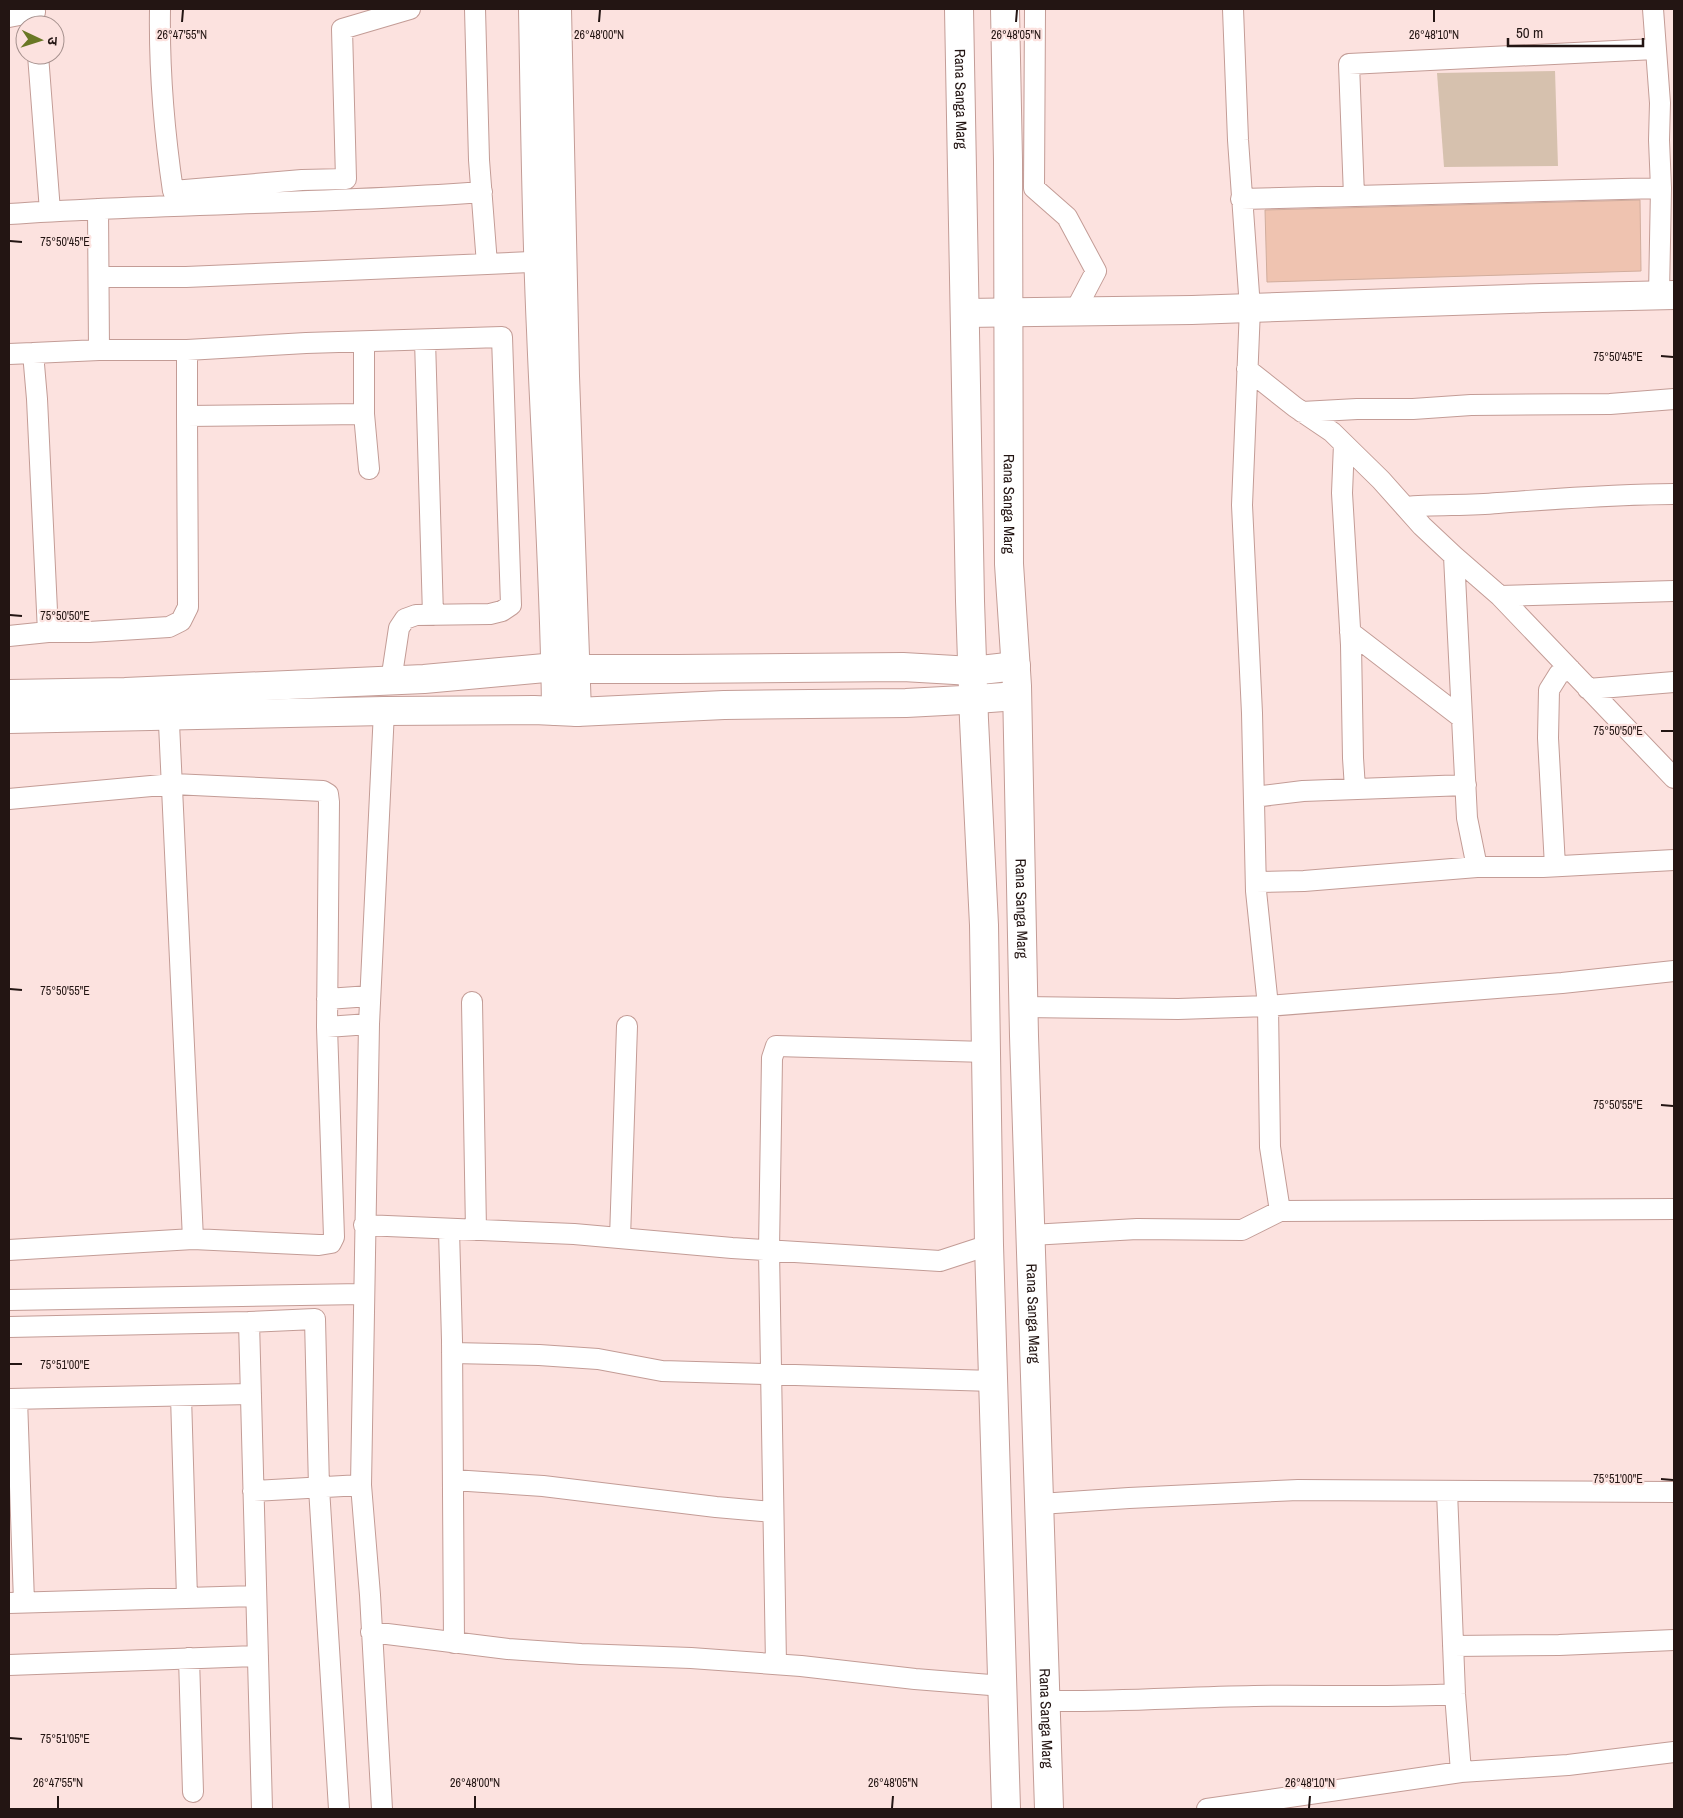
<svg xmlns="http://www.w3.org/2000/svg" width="1683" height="1818" viewBox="0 0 1683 1818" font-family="'Archivo Narrow','Noto Sans Devanagari',sans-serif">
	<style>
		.green { fill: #d6c1ae }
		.building { fill: #efc3b0; stroke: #d1ad9d }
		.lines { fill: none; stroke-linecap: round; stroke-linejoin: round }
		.street-casing { stroke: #c39c96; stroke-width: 22 }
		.secondary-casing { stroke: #c39c96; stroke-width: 30 }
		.street { stroke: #fff; stroke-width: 20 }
		.secondary { stroke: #fff; stroke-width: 28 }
		.ticks { fill: none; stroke: #231513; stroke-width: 2 }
		.labels { text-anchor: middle; stroke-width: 4.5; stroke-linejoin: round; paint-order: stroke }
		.street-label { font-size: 15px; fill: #231513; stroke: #fce2df }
		.ticks-label { font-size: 12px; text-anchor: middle; fill: #231513; stroke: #fce2df; stroke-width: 4.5; stroke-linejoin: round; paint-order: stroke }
	</style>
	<rect width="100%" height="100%" fill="#fce2df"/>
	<!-- green -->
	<path class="green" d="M 1555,71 L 1558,166 L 1444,167 L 1437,73 Z"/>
	<!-- building -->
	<path class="building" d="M 1640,200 L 1641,271 L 1267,282 L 1265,210 Z"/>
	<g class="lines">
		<defs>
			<path id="street" d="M 160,9 C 159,70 164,130 173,191 L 302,180 L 346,179 L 342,29 L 410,9
				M 475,9 L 479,160 L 487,264 L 553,261
				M 1035,9 L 1034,188 L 1067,217 L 1096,271 L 1075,311
				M 1233,9 L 1238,140 L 1250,308 L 1242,505 L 1252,713 L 1256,891 L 1268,1006 L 1270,1147 L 1280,1211 L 1674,1209
				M 1653,9 L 1660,103 L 1659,140 L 1661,188 L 1659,295
				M 9,17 L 35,12
				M 38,55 L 50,211
				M 1354,196 L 1349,64 L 1655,49
				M 1241,199 L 1661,188
				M 98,209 L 99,350 L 187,350 L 306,343 L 502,337 L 511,605 L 502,611 L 490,614 L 416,615 L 405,619 L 399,628 L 391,681
				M 9,214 C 166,203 324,204 482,192
				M 100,277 L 186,277 L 487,264
				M 425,340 L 433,615
				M 364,342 L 364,414 L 369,469
				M 33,353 L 99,350
				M 9,354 L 33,353 L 37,399 L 48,632 L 9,636
				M 1247,369 L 1295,407 L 1332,432 L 1381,480 L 1422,526 L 1454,556 L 1467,818 L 1477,867
				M 1302,412 L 1357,409 L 1413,409 L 1471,405 L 1610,404 L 1674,399
				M 187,416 L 187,350
				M 1344,444 L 1342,493 L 1351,645 L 1353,758 L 1355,788
				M 1405,507 C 1436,504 1467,506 1498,503 C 1557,499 1615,494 1674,494
				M 1454,556 L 1500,596 L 1674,778
				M 1500,596 L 1674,591
				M 48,632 L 89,632 L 169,627 L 181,621 L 188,607 L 187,416 L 364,414
				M 1350,632 L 1462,718
				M 1588,689 L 1674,682
				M 168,702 L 193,1239 L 319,1245 L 331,1243 L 334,1237 L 327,1027 L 369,1024
				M 1254,797 L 1303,791 L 1466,785
				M 9,799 L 173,784 L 323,791 L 328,794 L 329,802 L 327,1027
				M 1555,866 L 1548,738 L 1549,690 L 1559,674 L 1570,669
				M 1256,882 L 1304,881 L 1477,867 L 1543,867 L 1674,860
				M 327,999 L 370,996
				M 472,1002 L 476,1230
				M 1023,1007 L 1178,1009 L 1268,1006 L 1562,983 L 1674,971
				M 364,1225 L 574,1234 L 732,1248 L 940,1261 L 989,1245
				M 449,1230 L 452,1340 L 454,1643
				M 1031,1235 L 1137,1229 L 1242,1230 L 1280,1211
				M 620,1238 L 627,1026
				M 9,1250 L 193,1239
				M 9,1300 L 363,1294
				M 9,1327 L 249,1322
				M 452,1353 L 539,1355 L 598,1359 L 662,1371 L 993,1381
				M 181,1396 L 187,1598
				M 9,1399 L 251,1394
				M 17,1399 L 24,1602
				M 453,1480 L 543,1486 L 716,1507 L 772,1512
				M 253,1491 L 361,1485
				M 1447,1491 L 1455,1694 L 1461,1772
				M 1040,1504 L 1129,1498 L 1298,1490 L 1674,1492
				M 9,1603 L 256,1596
				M 371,1632 L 508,1649 L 581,1654 L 691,1658 L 801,1666 L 915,1679 L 1003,1686
				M 1453,1646 L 1559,1645 L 1674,1640
				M 189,1658 L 193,1792
				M 776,1664 L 769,1250 L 772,1058 L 776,1046 L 986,1052
				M 9,1665 L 258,1656
				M 1046,1701 C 1116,1702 1185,1697 1254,1696 C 1321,1695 1388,1698 1455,1694
				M 262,1809 L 249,1322 L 315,1319 L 319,1488 L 339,1809
				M 382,1809 L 370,1595 L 361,1485 L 369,1024 L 384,711
				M 1207,1809 L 1461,1772 L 1568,1765 L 1674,1752"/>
			<g id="secondary">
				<path d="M 533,9 C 535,116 536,223 541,330 C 546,457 555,584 556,711"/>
				<path d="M 557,9 L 565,376 L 577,712"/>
				<path id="s1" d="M 959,9 L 970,601 L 974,720 L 984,925 L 989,1245 L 1006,1809"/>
				<path id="s2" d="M 1005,9 L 1008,160 L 1009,564 L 1017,686 L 1024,1036 L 1049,1809"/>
				<path d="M 966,313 L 1192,310 L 1542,298 L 1674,295"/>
				<path d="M 9,694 L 125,692 L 424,679 L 556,667 L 576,669 L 677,669 L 903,667 L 972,671 L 1016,666"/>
				<path d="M 9,719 L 384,711 L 534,710 L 577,712 L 724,705 L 906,703 L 963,700 L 1017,696"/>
			</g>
		</defs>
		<!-- street casing -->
		<use href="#street" class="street-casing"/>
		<!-- secondary casing -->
		<use href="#secondary" class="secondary-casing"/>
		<!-- street -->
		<use href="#street" class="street"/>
		<!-- secondary -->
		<use href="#secondary" class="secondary"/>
	</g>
	<!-- ticks -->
	<path class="ticks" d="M 182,22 L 183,10M 599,22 L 600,10M 1016,22 L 1017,10M 1434,22 L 1434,10M 10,241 L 22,242M 1661,356 L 1673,357M 10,615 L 22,616M 1661,731 L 1673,731M 10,989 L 22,990M 1661,1105 L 1673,1106M 10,1364 L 22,1364M 1661,1479 L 1673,1480M 10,1738 L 22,1739M 58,1808 L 58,1796M 475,1808 L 475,1796M 892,1808 L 893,1796M 1309,1808 L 1310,1796"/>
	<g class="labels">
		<!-- street labels -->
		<g class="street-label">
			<text dy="5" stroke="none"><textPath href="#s1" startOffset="90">Rana Sanga Marg</textPath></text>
			<text dy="5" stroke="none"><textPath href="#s2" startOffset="495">Rana Sanga Marg</textPath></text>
			<text dy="5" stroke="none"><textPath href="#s2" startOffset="900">Rana Sanga Marg</textPath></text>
			<text dy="5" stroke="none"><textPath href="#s2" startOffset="1305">Rana Sanga Marg</textPath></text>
			<text dy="5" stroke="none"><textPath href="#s2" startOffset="1710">Rana Sanga Marg</textPath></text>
		</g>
	</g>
	<g class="ticks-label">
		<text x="182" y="39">26°47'55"N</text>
		<text x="599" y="39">26°48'00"N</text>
		<text x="1016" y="39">26°48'05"N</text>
		<text x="1434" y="39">26°48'10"N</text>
		<text x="65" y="246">75°50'45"E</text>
		<text x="1618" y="361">75°50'45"E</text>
		<text x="65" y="620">75°50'50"E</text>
		<text x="1618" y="735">75°50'50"E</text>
		<text x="65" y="995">75°50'55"E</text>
		<text x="1618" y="1109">75°50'55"E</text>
		<text x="65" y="1369">75°51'00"E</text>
		<text x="1618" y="1483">75°51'00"E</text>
		<text x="65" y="1743">75°51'05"E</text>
		<text x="58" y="1787">26°47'55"N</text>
		<text x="475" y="1787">26°48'00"N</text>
		<text x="893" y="1787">26°48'05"N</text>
		<text x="1310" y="1787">26°48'10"N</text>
	</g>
	<!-- border -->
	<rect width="1683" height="1818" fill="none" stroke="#231513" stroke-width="20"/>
	<!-- north arrow -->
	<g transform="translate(40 40) rotate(94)"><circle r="24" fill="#fce2df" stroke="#a5908d"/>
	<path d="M0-4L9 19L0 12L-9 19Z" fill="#697825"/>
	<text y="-8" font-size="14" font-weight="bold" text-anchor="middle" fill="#231513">उ</text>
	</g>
	<!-- scale -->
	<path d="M1508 38v8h135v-8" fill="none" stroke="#231513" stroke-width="2.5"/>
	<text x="1516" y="38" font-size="15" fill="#231513" stroke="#fce2df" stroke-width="4" paint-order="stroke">50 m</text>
</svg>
